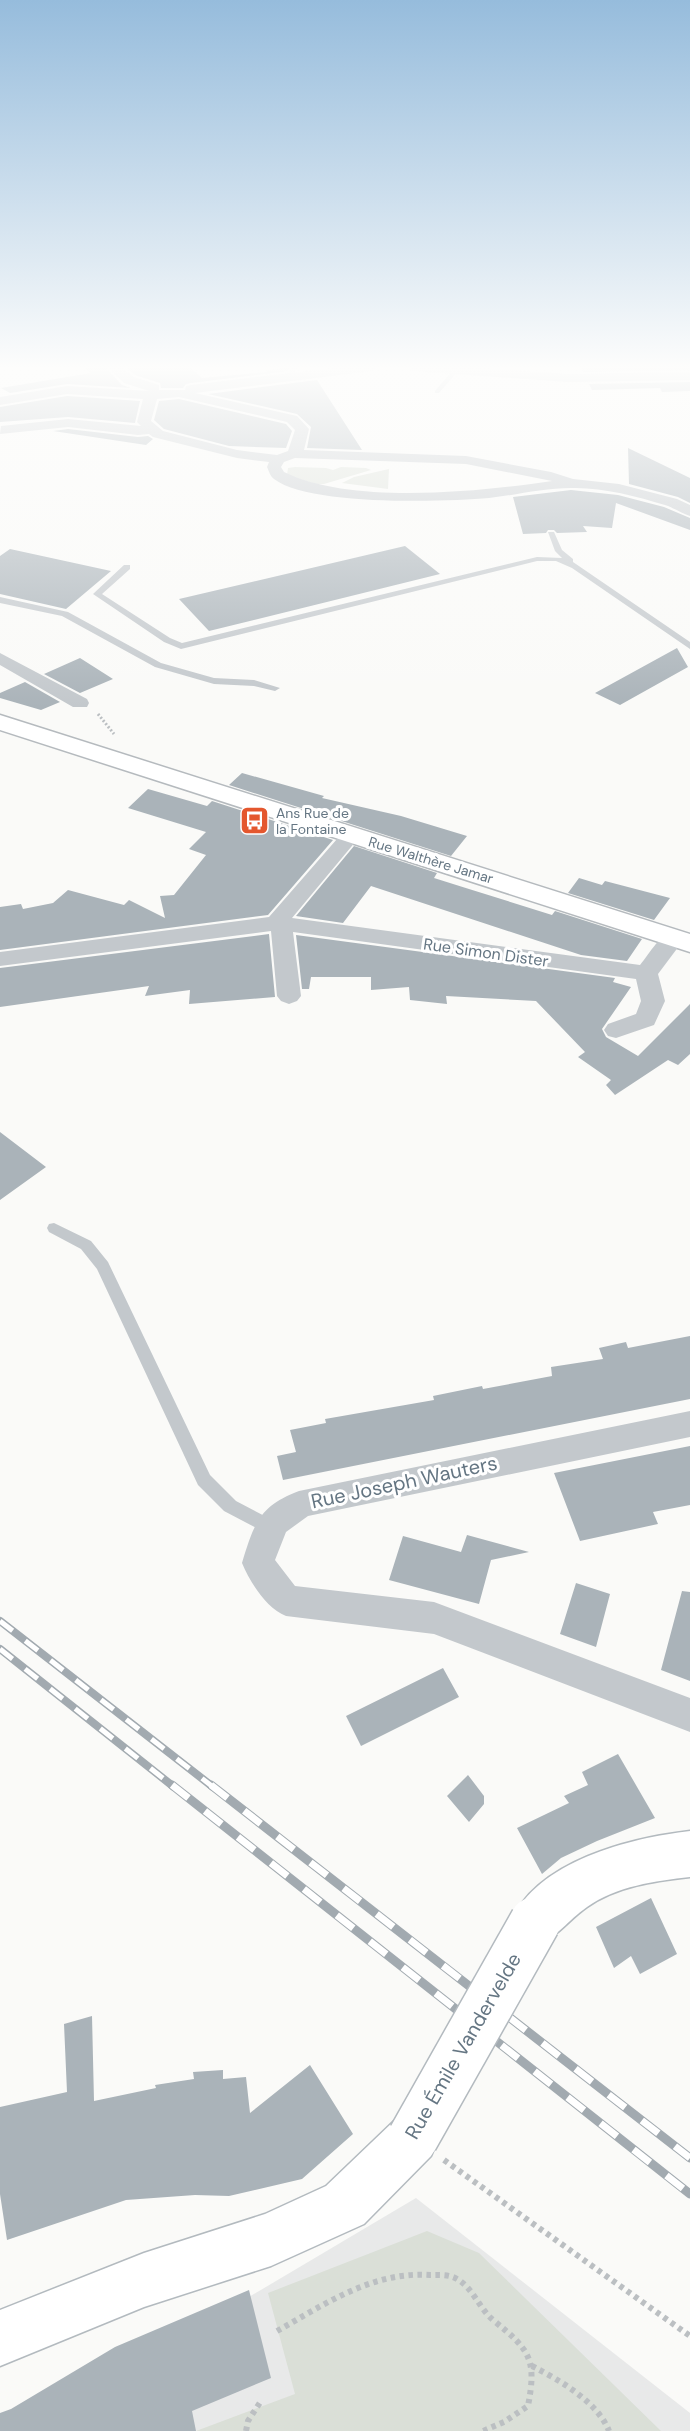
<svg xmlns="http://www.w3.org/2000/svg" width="690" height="2431" viewBox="0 0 690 2431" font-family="'DM Sans',sans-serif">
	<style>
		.built { fill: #e8e9e9 }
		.green { fill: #dadfd7 }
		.building { fill: #aab3b9 }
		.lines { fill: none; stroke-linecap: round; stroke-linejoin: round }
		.secondary-casing { stroke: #b3babf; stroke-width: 3 }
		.primary-casing { stroke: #b5babe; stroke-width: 3 }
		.path-far1 { stroke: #bbbfc2; stroke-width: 3; stroke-dasharray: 2 2; stroke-linecap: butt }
		.path { stroke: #bbbfc2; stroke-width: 6; stroke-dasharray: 4.5 4.5; stroke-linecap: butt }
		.lane { fill: #c3c8cc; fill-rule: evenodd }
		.street { fill: #c3c8cc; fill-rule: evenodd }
		.secondary { fill: #fff; fill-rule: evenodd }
		.primary { fill: #fff; fill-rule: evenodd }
		.rail-far1-casing { stroke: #a2aab0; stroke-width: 8 }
		.rail-casing { stroke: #a2aab0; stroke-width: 9 }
		.rail-far1 { stroke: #fff; stroke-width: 5; stroke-dasharray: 16; stroke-linecap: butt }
		.rail { stroke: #fff; stroke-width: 7; stroke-dasharray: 21; stroke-linecap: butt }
		.secondary-bridge-casing { stroke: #b3babf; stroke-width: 53; stroke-linecap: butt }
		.secondary-bridge { stroke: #fff; stroke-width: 50 }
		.labels { text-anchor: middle; stroke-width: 6; stroke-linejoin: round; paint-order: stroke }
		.far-poi-label { font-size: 14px; fill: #657683; stroke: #fff; text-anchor: start }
		.far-street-label { font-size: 14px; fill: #657683; stroke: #fff }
		.street-label { font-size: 16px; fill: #657683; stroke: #fff }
		.near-street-label { font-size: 20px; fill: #657683; stroke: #fff }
	</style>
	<rect width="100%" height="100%" fill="#fafaf8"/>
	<!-- built -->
	<path class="built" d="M 416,2198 L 690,2413 L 690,2431 L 23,2431 Z"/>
	<!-- green -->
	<path class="green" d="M 295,467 L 326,468 L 333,470 L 341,467 L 366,468 L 371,470 L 324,484 L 316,484 L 287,475 L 288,468 Z
		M 389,469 L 388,489 L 342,483 L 354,477 Z
		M 427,2231 L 479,2253 L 661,2431 L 196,2431 L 295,2394 L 268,2293 Z"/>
	<!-- building -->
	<path class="building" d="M 82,367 L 105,367 L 122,385 L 131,388 L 67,384 L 10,393 L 1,388 L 91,373 Z
		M 125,367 L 190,367 L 202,378 L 267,372 L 266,370 L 290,367 L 288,371 L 191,383 L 186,384 L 183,388 L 161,388 L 160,383 L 135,375 Z
		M 581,367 L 690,367 L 690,370 L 583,372 Z
		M 317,380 L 362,450 L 307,448 L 311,427 L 297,414 L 208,394 Z
		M 690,382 L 690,391 L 662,392 L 660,388 L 592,390 L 589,384 Z
		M 67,396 L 140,401 L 135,423 L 68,417 L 0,422 L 0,407 Z
		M 179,399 L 286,424 L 292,431 L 286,448 L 229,446 L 164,429 L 154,420 L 159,401 Z
		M 68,429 L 138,437 L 148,436 L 153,439 L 146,445 L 53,431 Z
		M 628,448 L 690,478 L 690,503 L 678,497 L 629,484 Z
		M 571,490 L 618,495 L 664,507 L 690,518 L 690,530 L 616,503 L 612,528 L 583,526 L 587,532 L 557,533 L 554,530 L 548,530 L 546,533 L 523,534 L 513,497 Z
		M 405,546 L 440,574 L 209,631 L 179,599 Z
		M 10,549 L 111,571 L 66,609 L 0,594 L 0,556 Z
		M 677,648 L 688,667 L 620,705 L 595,693 Z
		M 80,658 L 113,679 L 80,693 L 44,674 Z
		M 25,682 L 60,702 L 41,710 L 0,698 L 0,693 Z
		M 242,773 L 324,796 L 322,798 L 401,816 L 467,836 L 451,856 L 229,785 Z
		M 148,789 L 207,806 L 212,801 L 333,840 L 268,915 L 0,950 L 0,907 L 21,904 L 23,909 L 53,903 L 68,890 L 124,905 L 129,900 L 165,918 L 160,896 L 174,895 L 206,855 L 189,849 L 206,832 L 128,808 Z
		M 354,846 L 437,873 L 434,878 L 469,889 L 552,915 L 555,911 L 642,939 L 627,961 L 581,955 L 371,886 L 343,923 L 296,916 Z
		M 579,878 L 602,885 L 605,881 L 670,898 L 654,920 L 568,893 Z
		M 269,934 L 275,997 L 189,1004 L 190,990 L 145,996 L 149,986 L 0,1007 L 0,968 Z
		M 296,935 L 615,978 L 613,982 L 631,987 L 602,1029 L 606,1037 L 638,1056 L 690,1004 L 690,1054 L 678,1065 L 668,1060 L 615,1095 L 606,1085 L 611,1080 L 578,1057 L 585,1052 L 536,1001 L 446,996 L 447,1004 L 410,1000 L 409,987 L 371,990 L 371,977 L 311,977 L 309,989 L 302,989 Z
		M 0,1132 L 46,1167 L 0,1200 Z
		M 690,1336 L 690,1399 L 283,1480 L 277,1456 L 296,1452 L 290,1430 L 326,1423 L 325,1419 L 434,1400 L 433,1396 L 482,1386 L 483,1389 L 552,1376 L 551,1367 L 603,1359 L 599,1348 L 626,1342 L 628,1348 Z
		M 690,1446 L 690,1505 L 653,1512 L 658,1524 L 580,1541 L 554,1473 Z
		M 467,1535 L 529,1552 L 491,1560 L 479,1604 L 389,1580 L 403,1536 L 461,1552 Z
		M 576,1583 L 610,1594 L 596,1647 L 560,1634 Z
		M 682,1591 L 690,1592 L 690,1681 L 661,1670 Z
		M 443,1668 L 459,1697 L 361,1746 L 346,1716 Z
		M 618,1754 L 655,1818 L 597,1841 L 561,1858 L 542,1874 L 517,1828 L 569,1803 L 564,1796 L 588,1785 L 582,1772 Z
		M 468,1775 L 484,1796 L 484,1804 L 469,1822 L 447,1796 Z
		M 651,1898 L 677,1954 L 640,1974 L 631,1956 L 614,1968 L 596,1927 Z
		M 92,2016 L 94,2101 L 156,2088 L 155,2085 L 194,2079 L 193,2072 L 223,2070 L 223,2079 L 246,2077 L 250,2113 L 310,2065 L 353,2134 L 302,2179 L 229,2196 L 195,2195 L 126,2200 L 7,2240 L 0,2194 L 0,2107 L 67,2092 L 64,2024 Z
		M 249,2290 L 271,2378 L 192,2411 L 196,2431 L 0,2431 L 0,2413 L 11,2409 L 115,2347 Z"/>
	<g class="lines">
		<defs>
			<path id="secondary" d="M 690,1831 L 690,1877 C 655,1881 617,1886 587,1907 C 567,1921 559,1936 535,1946 L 518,1939 L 511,1922 C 537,1861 630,1838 690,1831 Z
				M 413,2112 L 431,2120 L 439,2138 L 431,2156 L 364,2224 L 271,2266 L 144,2307 L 0,2366 L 0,2310 L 144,2253 L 265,2214 L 326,2186 L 395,2120 Z"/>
			<path id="primary" d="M 0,715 L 690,934 L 690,952 L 0,730 Z"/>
		</defs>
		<!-- secondary casing -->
		<use href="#secondary" class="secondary-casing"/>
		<!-- primary casing -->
		<use href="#primary" class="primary-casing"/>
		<!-- path-far1 -->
		<path class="path-far1" d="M 98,714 L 114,734"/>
		<!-- path -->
		<path class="path" d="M 444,2160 L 690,2336
			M 277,2331 C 325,2304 373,2271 430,2275 C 439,2275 449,2274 457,2279 C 473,2288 479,2308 493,2320 C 530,2350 537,2359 528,2406 L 504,2422 L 483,2431
			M 532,2366 C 559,2380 597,2401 609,2431
			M 246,2431 L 248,2421 L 261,2401"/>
		<!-- lane -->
		<path class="lane" d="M 292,367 L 298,367 L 292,377 L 288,377 Z
			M 453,370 L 458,371 L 439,393 L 435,393 L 435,391 Z
			M 548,532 L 554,532 L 562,550 L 573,559 L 573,562 L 690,642 L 690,649 L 572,568 L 556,561 L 537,561 L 181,649 L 164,642 L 93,594 L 124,565 L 130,565 L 130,569 L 102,594 L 170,638 L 182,643 L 537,557 L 562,558 L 555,551 Z
			M 0,597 L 68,612 L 161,663 L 214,678 L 254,680 L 280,688 L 275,691 L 254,686 L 214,684 L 155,667 L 62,616 L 0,603 Z
			M 54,1223 L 91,1241 L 108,1262 L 210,1475 L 236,1501 L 276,1522 L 278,1527 L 276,1532 L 270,1534 L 264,1532 L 224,1511 L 198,1485 L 97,1269 L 81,1249 L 49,1232 L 47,1228 L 49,1224 Z"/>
		<!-- street -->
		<path class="street" d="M 107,367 L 121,367 L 134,377 L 159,385 L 159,390 L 185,390 L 186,386 L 191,385 L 339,367 L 378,367 L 372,371 L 195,393 L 297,416 L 309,429 L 304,450 L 466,456 L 551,472 L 573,479 L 619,484 L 677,499 L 690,505 L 690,516 C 681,513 674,508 665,505 C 636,496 601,487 571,488 C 544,488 516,495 489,498 C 444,502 309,506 274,479 C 270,476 269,471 267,467 L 269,462 L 237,458 L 153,437 L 149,434 L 138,435 L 68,427 L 0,434 L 1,426 L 68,419 L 141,426 L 137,422 L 143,399 L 67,394 L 0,405 L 0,397 L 67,386 L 149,391 L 124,383 ZM 179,397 L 287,422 L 295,430 L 288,451 L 277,455 L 237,450 L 163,431 L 151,421 L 157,399 ZM 295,458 L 466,464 L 552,481 C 478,492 351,505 284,472 L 281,467 L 284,462 Z
			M 407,367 L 470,367 L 568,374 L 690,372 L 690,380 L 568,382 L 413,371 Z
			M 0,653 L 87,699 L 89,703 L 87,707 L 73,707 L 0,665 Z
			M 351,829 L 358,831 L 361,835 L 292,918 L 640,965 C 652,951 662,928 682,933 L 685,938 L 658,974 L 665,1001 L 654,1025 L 616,1038 L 608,1036 L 604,1030 L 608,1024 L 636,1014 L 641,1001 L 636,979 L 293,932 L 301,996 L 297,1001 L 289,1004 L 281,1001 L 277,996 L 271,931 L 0,966 L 0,952 L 269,917 L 344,831 Z
			M 690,1411 L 690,1437 L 308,1516 L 286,1532 L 275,1560 L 295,1586 L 434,1602 L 690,1698 L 690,1732 L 434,1634 L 286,1616 C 266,1608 250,1582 242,1563 C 254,1524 259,1506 299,1491 Z"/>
		<!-- secondary -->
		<use href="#secondary" class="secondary"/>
		<!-- primary -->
		<use href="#primary" class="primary"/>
		<defs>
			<path id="rail-far1" d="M 0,1621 L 213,1787
				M 0,1649 L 174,1787"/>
			<path id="rail" d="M 172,1785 L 690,2194
				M 211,1785 L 690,2158"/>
		</defs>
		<!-- rail-far1 casing -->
		<use href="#rail-far1" class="rail-far1-casing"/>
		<!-- rail casing -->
		<use href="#rail" class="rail-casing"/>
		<!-- rail-far1 -->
		<use href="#rail-far1" class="rail-far1"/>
		<!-- rail -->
		<use href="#rail" class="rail"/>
		<defs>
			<path id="secondary-bridge" d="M 413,2138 L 535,1922"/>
		</defs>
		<!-- secondary-bridge casing -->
		<use href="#secondary-bridge" class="secondary-bridge-casing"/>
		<!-- secondary-bridge -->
		<use href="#secondary-bridge" class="secondary-bridge"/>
	</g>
	<!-- sky -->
	<linearGradient id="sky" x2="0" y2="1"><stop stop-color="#96bcdc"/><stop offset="0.52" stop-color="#fdfdfc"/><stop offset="1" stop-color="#fdfdfc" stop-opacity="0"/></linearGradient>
	<rect width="690" height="707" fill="url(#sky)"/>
	<!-- icons -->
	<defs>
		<symbol id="bus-square" viewBox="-11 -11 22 22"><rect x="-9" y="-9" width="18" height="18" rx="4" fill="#e4572e" stroke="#fff"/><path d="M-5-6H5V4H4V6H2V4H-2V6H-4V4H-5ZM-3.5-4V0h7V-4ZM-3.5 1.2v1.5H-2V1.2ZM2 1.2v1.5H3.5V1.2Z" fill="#fff"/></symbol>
	</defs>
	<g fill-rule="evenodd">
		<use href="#bus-square" x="238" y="804" width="33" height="33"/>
	</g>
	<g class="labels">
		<!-- far-poi labels -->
		<g class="far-poi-label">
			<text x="276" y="818">Ans Rue de<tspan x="276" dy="16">la Fontaine</tspan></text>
		</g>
		<!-- far-street labels -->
		<g class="far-street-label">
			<text transform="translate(431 860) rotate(17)" y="5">Rue Walthère Jamar</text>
		</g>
		<!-- street labels -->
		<g class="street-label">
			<text transform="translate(486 952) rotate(8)" y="6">Rue Simon Dister</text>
		</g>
		<!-- near-street labels -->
		<g class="near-street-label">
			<text transform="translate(404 1482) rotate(-12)" y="7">Rue Joseph Wauters</text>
			<text transform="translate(463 2046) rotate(-60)" y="7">Rue Émile Vandervelde</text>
		</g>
	</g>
</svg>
